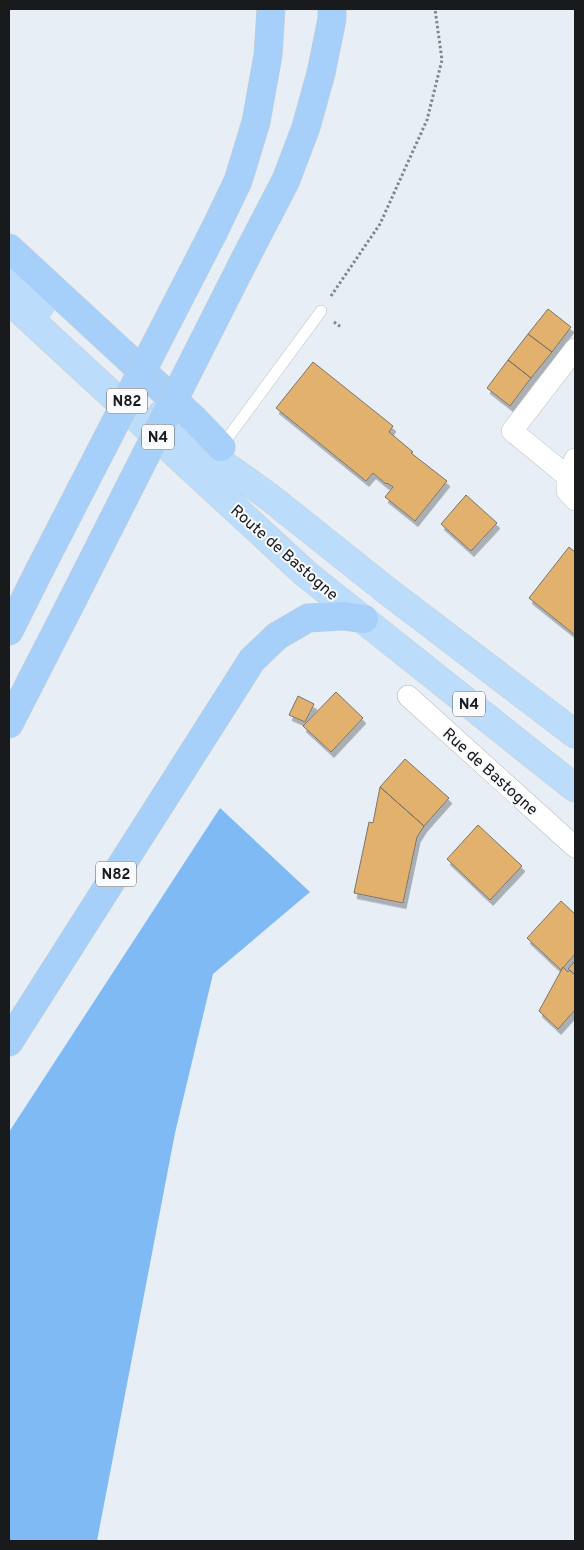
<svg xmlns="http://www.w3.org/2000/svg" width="584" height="1550" viewBox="0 0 584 1550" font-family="Overpass,sans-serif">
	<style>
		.forest { fill: #7fbaf4 }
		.building { fill: #e2b16d; stroke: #79746e; filter: url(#shadow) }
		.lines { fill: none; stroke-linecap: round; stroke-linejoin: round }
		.service-casing { stroke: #b6bcc2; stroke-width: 12 }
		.minor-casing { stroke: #b6bcc2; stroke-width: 22 }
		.primary-casing { stroke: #cccdcd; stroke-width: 29 }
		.trunk-casing { stroke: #cccdcd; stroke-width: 29 }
		.path { stroke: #82868b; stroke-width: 3; stroke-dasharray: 2.5 2.5; stroke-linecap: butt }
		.service { stroke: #fff; stroke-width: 11 }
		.minor { stroke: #fff; stroke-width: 21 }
		.primary { stroke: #bcdcfb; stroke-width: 28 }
		.trunk { stroke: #a6d0fa; stroke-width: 28 }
		.trunk-bridge-casing { stroke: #cccdcd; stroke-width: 29; stroke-linecap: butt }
		.trunk-bridge { stroke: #a6d0fa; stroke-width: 28 }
		.labels { text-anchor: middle; stroke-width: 4; stroke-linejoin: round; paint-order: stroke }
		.shield { fill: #f9fbfe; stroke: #5c5e60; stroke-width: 1 }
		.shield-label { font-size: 15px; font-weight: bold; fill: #181a1c }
		.street-label { font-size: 16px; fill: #181a1c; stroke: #f9fbfe }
	</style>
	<defs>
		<filter id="shadow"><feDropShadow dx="3" dy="5.5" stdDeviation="0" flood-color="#0004"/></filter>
	</defs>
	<rect width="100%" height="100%" fill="#e8eef5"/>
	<!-- forest -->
	<path class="forest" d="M 220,808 L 310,892 L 213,974 L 175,1133 L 97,1541 L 9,1541 L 9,1132 Z"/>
	<!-- building -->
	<path class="building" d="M 548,309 L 571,327 L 552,352 L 528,334 Z
		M 528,334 L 552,352 L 531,378 L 508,360 Z
		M 508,360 L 531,378 L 510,406 L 487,388 Z
		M 313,362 L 393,426 L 389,432 L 413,452 L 411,453 L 447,481 L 415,521 L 385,497 L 393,487 L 387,483 L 386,484 L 373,473 L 366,481 L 276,408 Z
		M 466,495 L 497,523 L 471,551 L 441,524 Z
		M 569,547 L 575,552 L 575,635 L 529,598 Z
		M 336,692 L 363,718 L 331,752 L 303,726 Z
		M 298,696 L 314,704 L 305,722 L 289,715 Z
		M 405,759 L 449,798 L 424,826 L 380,787 Z
		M 380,787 L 424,826 L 417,837 L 403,903 L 354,893 L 369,822 L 373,823 Z
		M 478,825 L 522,866 L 490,900 L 447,859 Z
		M 561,901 L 575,914 L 575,954 L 561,970 L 527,938 Z
		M 575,961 L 575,975 L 568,969 Z
		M 563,967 L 568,972 L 570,970 L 575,975 L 575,1010 L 558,1029 L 539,1011 Z"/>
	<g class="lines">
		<defs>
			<path id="service" d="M 221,447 L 321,311"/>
			<path id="minor" d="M 575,459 L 567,476 L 567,491 L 575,500
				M 567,476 L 512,431 L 575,349
				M 408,696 L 575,847"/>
			<path id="primary" d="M 9,278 L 40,306
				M 9,300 L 306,574 L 575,788
				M 161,415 L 185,437 L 268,496 L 386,590 L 575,734"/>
			<path id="trunk" d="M 214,231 L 238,181 L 256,122 L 268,55 L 271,9
				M 9,248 L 195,420 L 221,447
				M 246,257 L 286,180 L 306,127 L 321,73 L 332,19 L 332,9
				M 9,631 L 39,571
				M 9,724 L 73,599
				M 9,1042 L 252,660 L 277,636 L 308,618 L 344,616 L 364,619"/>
		</defs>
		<!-- service casing -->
		<use href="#service" class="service-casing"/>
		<!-- minor casing -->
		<use href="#minor" class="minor-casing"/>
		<!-- primary casing -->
		<use href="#primary" class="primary-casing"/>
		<!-- trunk casing -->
		<use href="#trunk" class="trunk-casing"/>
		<!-- path -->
		<path class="path" d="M 331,296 L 380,224 L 427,120 L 442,60 L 435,9
			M 334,322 L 341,327"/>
		<!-- service -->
		<use href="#service" class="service"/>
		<!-- minor -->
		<use href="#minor" class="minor"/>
		<!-- primary -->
		<use href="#primary" class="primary"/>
		<!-- trunk -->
		<use href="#trunk" class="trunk"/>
		<defs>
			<path id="trunk-bridge" d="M 39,571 L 214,231
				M 73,599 L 246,257"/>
		</defs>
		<!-- trunk-bridge casing -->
		<use href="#trunk-bridge" class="trunk-bridge-casing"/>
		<!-- trunk-bridge -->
		<use href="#trunk-bridge" class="trunk-bridge"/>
	</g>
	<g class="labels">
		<!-- shield labels -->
		<g class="shield">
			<rect x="107" y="388.5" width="40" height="25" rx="4"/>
			<rect x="142" y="424.5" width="32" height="25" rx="4"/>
			<rect x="453" y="691.5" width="32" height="25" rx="4"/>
			<rect x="96" y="861.5" width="40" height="25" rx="4"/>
		</g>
		<g class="shield-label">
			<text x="127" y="406">N82</text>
			<text x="158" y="442">N4</text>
			<text x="469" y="709">N4</text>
			<text x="116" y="879">N82</text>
		</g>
		<!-- street labels -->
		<g class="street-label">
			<text transform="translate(285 552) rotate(41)" y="6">Route de Bastogne</text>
			<text transform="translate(491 771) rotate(42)" y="6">Rue de Bastogne</text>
		</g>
	</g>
	<!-- border -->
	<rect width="584" height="1550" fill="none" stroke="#181a1c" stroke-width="20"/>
</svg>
